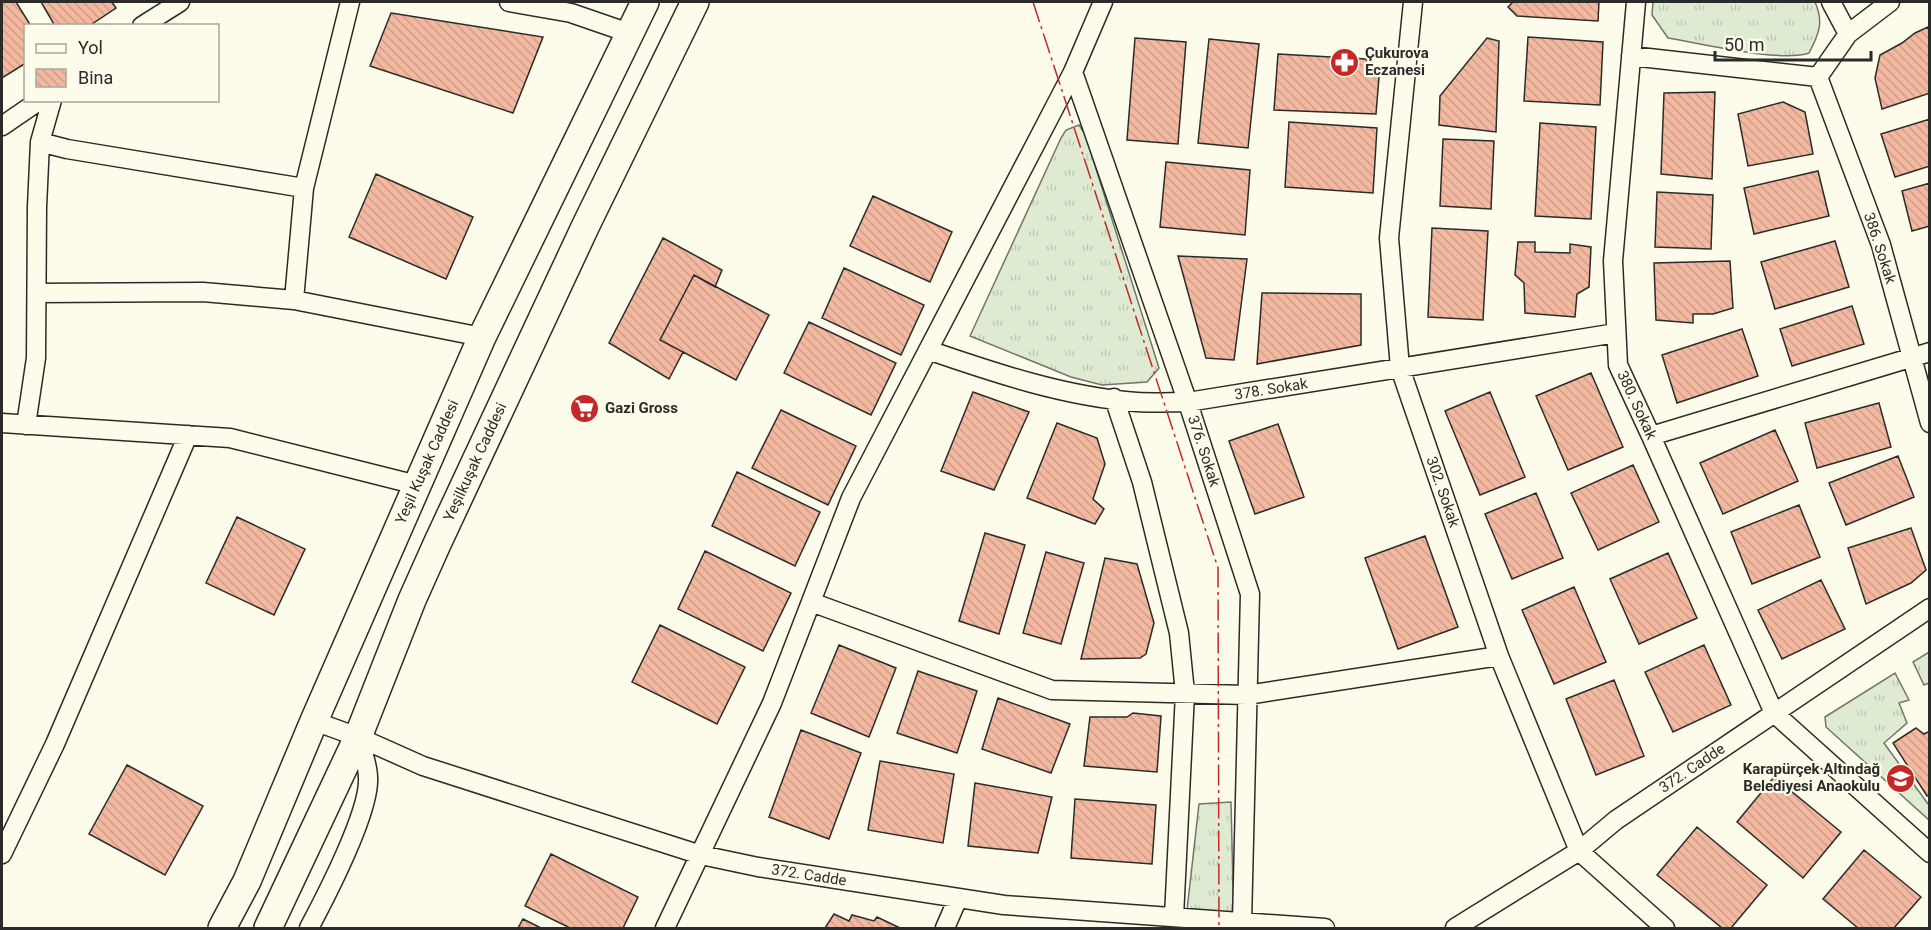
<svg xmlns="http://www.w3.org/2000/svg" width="1931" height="930" viewBox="0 0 1931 930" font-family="Roboto,sans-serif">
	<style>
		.grass { fill: url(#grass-tufts); stroke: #74746e; stroke-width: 1.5 }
		.building { fill: url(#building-back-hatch); stroke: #2b2b2b; stroke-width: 1.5 }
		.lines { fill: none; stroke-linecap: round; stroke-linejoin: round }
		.minor-casing { stroke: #2b2b2b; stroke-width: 21 }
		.secondary-casing { stroke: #2b2b2b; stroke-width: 30 }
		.minor { stroke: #fdfbea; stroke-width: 18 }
		.secondary { stroke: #fdfbea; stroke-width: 27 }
		.power { stroke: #c62828; stroke-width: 1.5; stroke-dasharray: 21 4.5 3 4.5; stroke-linecap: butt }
		.labels { text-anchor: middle; stroke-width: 4.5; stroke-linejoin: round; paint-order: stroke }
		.poi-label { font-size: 15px; font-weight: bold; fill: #2b2b2b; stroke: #fdfbea; text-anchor: start }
		.street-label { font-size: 15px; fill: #2b2b2b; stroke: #fdfbea }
	</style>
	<defs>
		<pattern id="grass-tufts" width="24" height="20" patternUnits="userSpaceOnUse" patternTransform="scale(1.5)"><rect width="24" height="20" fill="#deebd1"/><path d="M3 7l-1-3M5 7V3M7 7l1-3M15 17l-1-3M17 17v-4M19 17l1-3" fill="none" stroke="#bfcab4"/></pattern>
		<pattern id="building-back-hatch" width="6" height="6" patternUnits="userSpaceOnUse" patternTransform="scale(1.5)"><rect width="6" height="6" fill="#f2b8a0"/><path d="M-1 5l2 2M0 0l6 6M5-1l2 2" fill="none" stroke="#d09e8a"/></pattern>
	</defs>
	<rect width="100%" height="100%" fill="#fdfbea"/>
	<!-- grass -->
	<path class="grass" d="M 1653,2 L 1815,2 C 1824,22 1819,34 1809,53 C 1781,63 1700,43 1668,38 L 1652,15 Z
		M 1079,125 L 1085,134 L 1159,368 L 1147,382 L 1102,385 L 1071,377 L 970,336 L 1061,138 L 1066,130 Z
		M 1929,652 L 1929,683 L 1924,685 L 1913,662 Z
		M 1895,673 L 1909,700 L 1899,703 L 1907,723 L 1884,743 L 1928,804 L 1929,804 L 1929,820 L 1826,727 L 1825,717 Z
		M 1231,802 L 1234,928 L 1185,928 L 1199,804 Z"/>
	<!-- building -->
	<path class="building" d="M 2,2 L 16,2 L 31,26 L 26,26 L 26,63 L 2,78 Z
		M 41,2 L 112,2 L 116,8 L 89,26 L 55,26 Z
		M 1513,2 L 1599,2 L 1598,21 L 1517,16 L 1508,7 Z
		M 391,13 L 543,37 L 513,113 L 370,66 Z
		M 1928,27 L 1930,31 L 1930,93 L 1882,109 L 1875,78 L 1880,55 L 1902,43 L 1915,33 Z
		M 1528,37 L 1603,42 L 1600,105 L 1524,101 Z
		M 1135,38 L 1186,42 L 1178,144 L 1127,140 Z
		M 1487,38 L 1499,41 L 1496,132 L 1439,125 L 1440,96 Z
		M 1209,39 L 1259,44 L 1248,148 L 1198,143 Z
		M 1278,54 L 1366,59 L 1379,77 L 1376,114 L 1274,110 Z
		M 1715,92 L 1712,179 L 1661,174 L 1664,93 Z
		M 1783,102 L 1805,112 L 1813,154 L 1748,166 L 1738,114 Z
		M 1930,119 L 1930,166 L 1895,177 L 1881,134 Z
		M 1289,122 L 1377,128 L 1373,193 L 1285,187 Z
		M 1540,123 L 1596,127 L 1591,219 L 1535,216 Z
		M 1443,139 L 1494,141 L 1491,209 L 1440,206 Z
		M 1166,162 L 1250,170 L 1245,235 L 1160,227 Z
		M 1818,171 L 1829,216 L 1754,234 L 1744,188 Z
		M 376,174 L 473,217 L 446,279 L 349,237 Z
		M 1930,183 L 1930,226 L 1912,231 L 1902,191 Z
		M 1657,192 L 1713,195 L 1711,249 L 1655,247 Z
		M 873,196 L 952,232 L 930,282 L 850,246 Z
		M 1432,228 L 1488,231 L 1483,320 L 1428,317 Z
		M 663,238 L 722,270 L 715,287 L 694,275 L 660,340 L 683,352 L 669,379 L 609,343 Z
		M 1835,241 L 1849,287 L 1775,309 L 1761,262 Z
		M 1518,242 L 1535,242 L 1535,252 L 1570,253 L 1570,244 L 1591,247 L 1589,287 L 1577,294 L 1575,317 L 1525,313 L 1524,283 L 1515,275 Z
		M 1178,256 L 1247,259 L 1234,360 L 1206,358 Z
		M 1730,261 L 1733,308 L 1713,314 L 1693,314 L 1693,323 L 1656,320 L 1654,263 Z
		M 844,268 L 924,305 L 901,355 L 822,318 Z
		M 694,275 L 769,315 L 736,380 L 660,340 Z
		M 1262,293 L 1361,294 L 1361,345 L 1257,364 Z
		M 1852,306 L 1864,344 L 1792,366 L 1780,329 Z
		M 809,322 L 896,363 L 871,415 L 784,373 Z
		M 1742,329 L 1758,376 L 1677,403 L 1662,355 Z
		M 1591,373 L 1623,447 L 1568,470 L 1536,396 Z
		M 973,392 L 1029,412 L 994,490 L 941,471 Z
		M 1490,392 L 1525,477 L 1480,495 L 1445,411 Z
		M 1879,403 L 1891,447 L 1817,468 L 1805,423 Z
		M 781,410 L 856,446 L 828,505 L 752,468 Z
		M 1057,423 L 1097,438 L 1105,464 L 1093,499 L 1104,509 L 1095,524 L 1027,498 Z
		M 1278,424 L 1304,497 L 1255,514 L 1229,441 Z
		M 1775,430 L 1798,481 L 1723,514 L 1700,463 Z
		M 1898,456 L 1914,497 L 1846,525 L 1829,483 Z
		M 1633,465 L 1659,522 L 1598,550 L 1571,493 Z
		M 737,472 L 820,512 L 795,566 L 712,526 Z
		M 1536,493 L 1563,558 L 1512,579 L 1485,514 Z
		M 1799,505 L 1820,557 L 1752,584 L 1731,532 Z
		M 237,517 L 305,549 L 274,615 L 206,583 Z
		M 1911,528 L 1926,570 L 1911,583 L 1866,604 L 1848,548 Z
		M 985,533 L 1025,545 L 999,634 L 959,621 Z
		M 1425,536 L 1458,627 L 1398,649 L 1365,558 Z
		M 705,551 L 791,593 L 763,651 L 678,609 Z
		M 1046,552 L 1084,563 L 1061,644 L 1023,633 Z
		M 1668,553 L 1697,618 L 1639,644 L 1610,579 Z
		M 1105,558 L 1137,564 L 1154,623 L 1146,654 L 1140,658 L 1081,659 Z
		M 1821,580 L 1845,629 L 1782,659 L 1758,610 Z
		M 1574,587 L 1606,662 L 1554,684 L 1522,610 Z
		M 660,625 L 745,667 L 717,724 L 632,682 Z
		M 839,645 L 896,668 L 869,737 L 811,713 Z
		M 1704,645 L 1731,705 L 1673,732 L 1645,672 Z
		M 918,671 L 977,691 L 957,753 L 897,733 Z
		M 1614,680 L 1644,756 L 1596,775 L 1566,699 Z
		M 998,698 L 1070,724 L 1051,773 L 982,749 Z
		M 1133,713 L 1161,716 L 1157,772 L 1084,766 L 1090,717 L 1127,717 Z
		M 1916,728 L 1924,734 L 1930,731 L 1930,794 L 1927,796 L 1893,743 Z
		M 801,730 L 861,753 L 829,839 L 769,817 Z
		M 880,761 L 954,774 L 943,843 L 868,830 Z
		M 127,765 L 203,806 L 165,875 L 89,834 Z
		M 1774,777 L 1841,832 L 1803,878 L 1737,822 Z
		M 975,783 L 1052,797 L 1038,853 L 968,846 Z
		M 1075,799 L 1156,805 L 1152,864 L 1071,858 Z
		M 1697,827 L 1767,885 L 1731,928 L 1722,928 L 1657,875 Z
		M 1864,850 L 1921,897 L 1894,928 L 1858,928 L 1823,899 Z
		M 551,854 L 638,897 L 623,928 L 570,928 L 525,906 Z
		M 834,914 L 849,921 L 852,915 L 874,921 L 877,917 L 900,928 L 825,928 Z
		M 523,919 L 541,928 L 518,928 Z"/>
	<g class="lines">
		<defs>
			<path id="minor" d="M 509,2 L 571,13 L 629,33
				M 1103,2 L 1073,72 L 1190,409 L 1250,594 L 1242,922
				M 1413,2 L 1389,238 L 1400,368 L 1499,656 L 1579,851 L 1665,928
				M 1636,2 L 1613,261 L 1618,365 L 1651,436 L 1774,713 L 1930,853
				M 1831,2 L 1848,34
				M 142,26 L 180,2
				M 1631,56 L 1818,77 L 1848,34 L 1890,2
				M 1818,77 L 1881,245 L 1930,423
				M 2,126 L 40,100
				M 40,142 L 67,149 L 304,188
				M 37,293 L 203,292 L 294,300 L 482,337
				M 294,300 L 304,188 L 350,2
				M 928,350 C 995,373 1066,397 1137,402 C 1154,403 1171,402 1188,402 L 1616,333
				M 1114,398 L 1142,482 L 1179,633 L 1185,693 L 1174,917
				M 2,423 L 230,438 L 417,485
				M 26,425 L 36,358 L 37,207 L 40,142 L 52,100
				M 1651,436 L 1930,352
				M 811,602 L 1052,690 L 1247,695 L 1499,656
				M 314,721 L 358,737 L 423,766 L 701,855 L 758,867 L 1004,905 L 1325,928
				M 2,854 L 55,744 L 188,435
				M 309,928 C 326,896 370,811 368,778 C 368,764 362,750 358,737
				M 665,928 L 772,703 L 851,498 L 1073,72
				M 945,928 L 958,898
				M 1455,928 L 1579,851 L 1616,820 L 1930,608"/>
			<path id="secondary" d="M 222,928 L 247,881 L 314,721 L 482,337 L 645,2
				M 268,928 L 358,737 L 412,600 L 437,544 L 586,225 L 695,2"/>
		</defs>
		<!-- minor casing -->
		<use href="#minor" class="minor-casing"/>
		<!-- secondary casing -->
		<use href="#secondary" class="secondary-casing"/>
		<!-- minor -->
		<use href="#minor" class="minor"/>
		<!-- secondary -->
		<use href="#secondary" class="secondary"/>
		<!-- power -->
		<path class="power" d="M 1033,2 L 1218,568 L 1219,928"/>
	</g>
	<!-- icons -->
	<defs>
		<symbol id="pharmacy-disc" viewBox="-11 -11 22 22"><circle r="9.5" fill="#c62828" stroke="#fdfbea"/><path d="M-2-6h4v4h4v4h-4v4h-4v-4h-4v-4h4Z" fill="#fff"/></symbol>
		<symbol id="supermarket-disc" viewBox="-11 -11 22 22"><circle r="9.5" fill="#c62828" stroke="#fdfbea"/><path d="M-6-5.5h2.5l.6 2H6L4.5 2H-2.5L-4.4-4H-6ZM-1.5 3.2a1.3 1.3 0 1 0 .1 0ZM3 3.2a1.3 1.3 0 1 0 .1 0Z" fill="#fff"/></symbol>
		<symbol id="school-disc" viewBox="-11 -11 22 22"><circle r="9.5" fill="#c62828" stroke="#fdfbea"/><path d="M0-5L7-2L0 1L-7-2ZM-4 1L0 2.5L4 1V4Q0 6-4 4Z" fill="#fff"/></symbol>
	</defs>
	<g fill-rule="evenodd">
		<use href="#pharmacy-disc" x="1328" y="46" width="33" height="33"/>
		<use href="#supermarket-disc" x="568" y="392" width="33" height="33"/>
		<use href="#school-disc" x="1884" y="762" width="33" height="33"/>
	</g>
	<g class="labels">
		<!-- poi labels -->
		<g class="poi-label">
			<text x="1365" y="58">Çukurova<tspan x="1365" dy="17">Eczanesi</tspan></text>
			<text x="605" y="413">Gazi Gross</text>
			<text x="1880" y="774" text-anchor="end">Karapürçek Altındağ<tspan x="1880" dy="17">Belediyesi Anaokulu</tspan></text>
		</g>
		<!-- street labels -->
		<g class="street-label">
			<text transform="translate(1880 248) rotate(72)" y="5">386. Sokak</text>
			<text transform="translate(1271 389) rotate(-9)" y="5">378. Sokak</text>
			<text transform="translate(1637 405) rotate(65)" y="5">380. Sokak</text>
			<text transform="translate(1204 451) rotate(72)" y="5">376. Sokak</text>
			<text transform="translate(427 462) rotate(-66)" y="5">Yeşil Kuşak Caddesi</text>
			<text transform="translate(475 462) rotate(-65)" y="5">Yeşilkuşak Caddesi</text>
			<text transform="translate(1443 492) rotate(71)" y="5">302. Sokak</text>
			<text transform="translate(1692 768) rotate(-34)" y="5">372. Cadde</text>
			<text transform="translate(809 875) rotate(9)" y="5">372. Cadde</text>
		</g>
	</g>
	<!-- border -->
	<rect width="1931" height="930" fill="none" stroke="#2b2b2b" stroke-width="6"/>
	<!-- legend -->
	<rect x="24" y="24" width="195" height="78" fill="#fdfbea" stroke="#a9a89e" stroke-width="1.5"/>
	<rect x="36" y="44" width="30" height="9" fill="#fdfbea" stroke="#a9a89e" stroke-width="1.5"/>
	<text x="78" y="54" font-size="18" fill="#2b2b2b">Yol</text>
	<rect x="36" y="69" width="30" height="18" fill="url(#building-back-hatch)" stroke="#a9a89e" stroke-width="1.5"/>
	<text x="78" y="84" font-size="18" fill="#2b2b2b">Bina</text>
	<!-- scale -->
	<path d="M1715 51v9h156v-9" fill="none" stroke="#2b2b2b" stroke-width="3"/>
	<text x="1724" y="51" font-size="18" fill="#2b2b2b" stroke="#fdfbea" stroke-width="4.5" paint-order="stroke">50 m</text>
</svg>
